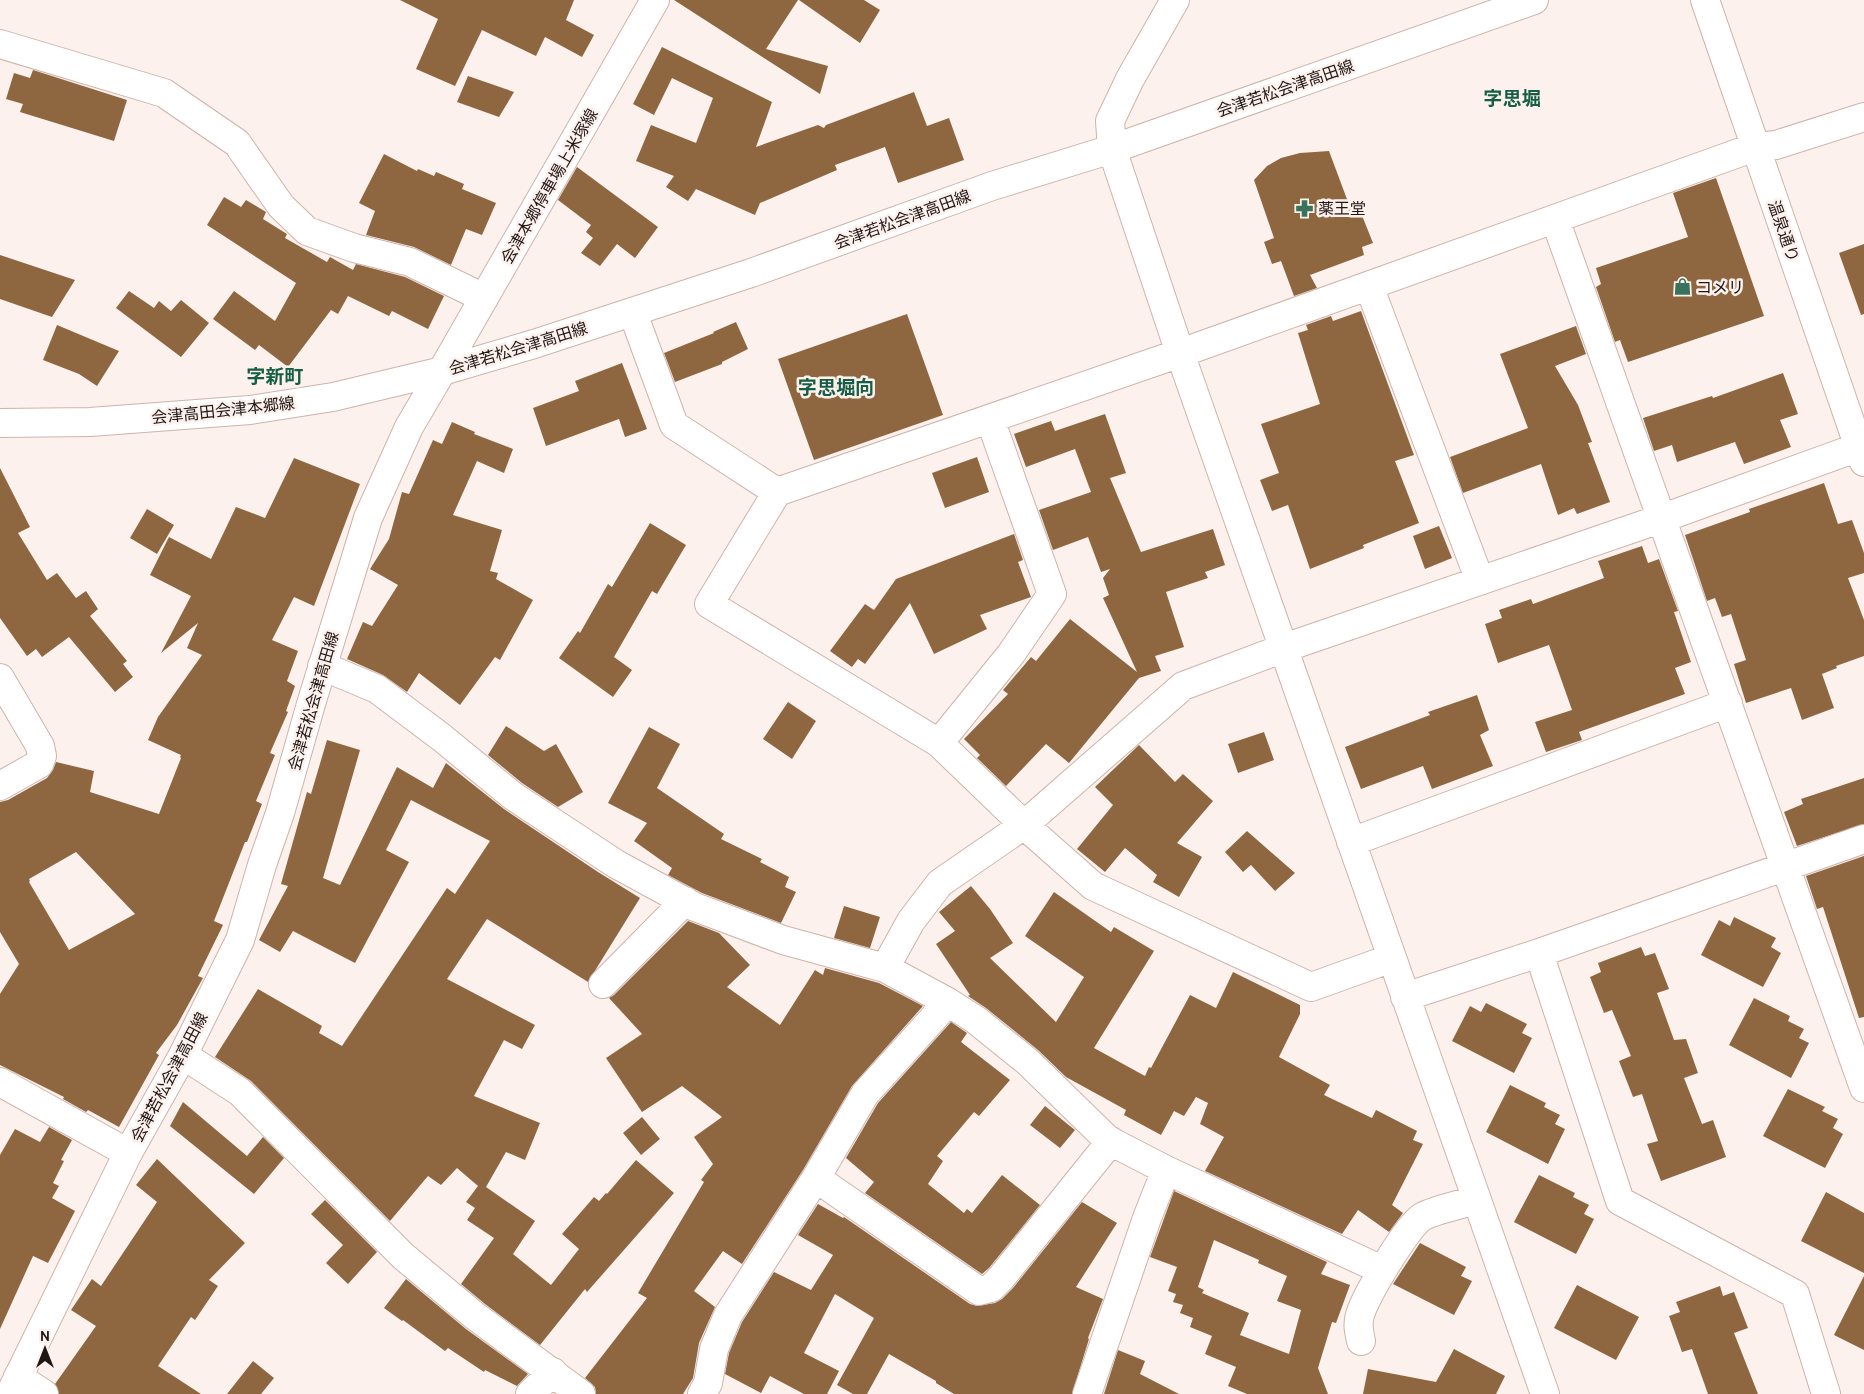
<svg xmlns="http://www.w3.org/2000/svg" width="1864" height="1394" viewBox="0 0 1864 1394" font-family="Cabin,'Noto Sans JP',sans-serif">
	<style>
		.building { fill: #8e6741; fill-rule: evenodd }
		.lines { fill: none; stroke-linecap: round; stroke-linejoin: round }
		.minor-casing { stroke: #ceb3aa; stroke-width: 30 }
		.major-casing { stroke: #ceb3aa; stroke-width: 30 }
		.minor { stroke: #fff; stroke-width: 28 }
		.major { stroke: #fff; stroke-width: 28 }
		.labels { text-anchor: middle; stroke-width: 5; stroke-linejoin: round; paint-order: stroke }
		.street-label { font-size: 16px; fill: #201613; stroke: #fcf1ed }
		.poi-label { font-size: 16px; fill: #201613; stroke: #fcf1ed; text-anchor: start }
		.quarter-label { font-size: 19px; font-weight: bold; fill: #155d45; stroke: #fcf1ed }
	</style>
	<rect width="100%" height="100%" fill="#fcf1ed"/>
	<!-- building -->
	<path class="building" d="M 400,0 L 574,0 L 566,20 L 594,35 L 582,57 L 545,37 L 536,56 L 482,30 L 455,86 L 416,69 L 438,19 Z
		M 674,0 L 798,0 L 766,49 L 828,66 L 820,94 Z
		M 799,0 L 864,0 L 880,10 L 860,43 Z
		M 662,47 L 772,102 L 756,147 L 818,125 L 824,128 L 826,125 L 914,92 L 927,126 L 949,118 L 964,160 L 898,183 L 885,147 L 835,165 L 837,170 L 760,203 L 755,215 L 696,189 L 688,201 L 666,187 L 674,176 L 636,161 L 651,125 L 696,143 L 713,98 L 672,78 L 654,115 L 633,104 Z
		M 33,70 L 127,100 L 114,141 L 20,112 L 23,104 L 6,99 L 14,73 L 30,78 Z
		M 468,76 L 514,92 L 499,117 L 457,102 Z
		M 1329,151 L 1351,210 L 1359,208 L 1373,243 L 1362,247 L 1364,255 L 1310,275 L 1317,288 L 1294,296 L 1281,261 L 1272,264 L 1264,242 L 1274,238 L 1254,180 L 1267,166 L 1281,158 L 1300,153 Z
		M 384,154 L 417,171 L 418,169 L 434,176 L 436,172 L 464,184 L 462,189 L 496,203 L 482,235 L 466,229 L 451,265 L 414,247 L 366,235 L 375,211 L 359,203 Z
		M 577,167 L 658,227 L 635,258 L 617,244 L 600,266 L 581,253 L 593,238 L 586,232 L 591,225 L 558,200 Z
		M 1716,178 L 1764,316 L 1628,362 L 1620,340 L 1615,342 L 1596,287 L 1601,284 L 1596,268 L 1688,237 L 1673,193 Z
		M 224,197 L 241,207 L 246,200 L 266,212 L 263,219 L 287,234 L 285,238 L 327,262 L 330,257 L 353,270 L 356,264 L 405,277 L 444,296 L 428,329 L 392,311 L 389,316 L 348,296 L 338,314 L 331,310 L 288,367 L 259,345 L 255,350 L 213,319 L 234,291 L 275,321 L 296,283 L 207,225 Z
		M 1864,244 L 1864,314 L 1861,315 L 1839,253 Z
		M 0,255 L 75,280 L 52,317 L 0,299 Z
		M 129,291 L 154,308 L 159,301 L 171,311 L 181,300 L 209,323 L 181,357 L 116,308 Z
		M 1361,311 L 1414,455 L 1395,461 L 1419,523 L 1363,545 L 1364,548 L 1310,569 L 1288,505 L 1272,511 L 1260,480 L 1279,473 L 1261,424 L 1320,404 L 1298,333 L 1308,330 L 1306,325 L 1331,316 L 1333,321 Z
		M 907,314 L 943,415 L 814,460 L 778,359 Z
		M 736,322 L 748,349 L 722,362 L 722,364 L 675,382 L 664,353 L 714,333 L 713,332 Z
		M 57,325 L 119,351 L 97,386 L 79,374 L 43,360 Z
		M 1576,326 L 1586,354 L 1555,366 L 1578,405 L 1592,442 L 1588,443 L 1610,502 L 1577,514 L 1574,508 L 1558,515 L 1541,464 L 1463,493 L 1450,457 L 1528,428 L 1500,354 Z
		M 622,363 L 647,429 L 625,437 L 619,419 L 546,446 L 533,408 L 579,391 L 575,381 Z
		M 1783,373 L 1798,414 L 1780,420 L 1791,447 L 1744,464 L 1735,442 L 1677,462 L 1672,445 L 1654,451 L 1643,418 L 1712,396 L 1713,398 Z
		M 1105,414 L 1126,473 L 1110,478 L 1141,552 L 1213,529 L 1225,565 L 1205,572 L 1208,578 L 1166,592 L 1184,647 L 1155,656 L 1161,671 L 1139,678 L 1069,763 L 1046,744 L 1006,786 L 977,758 L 980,755 L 964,739 L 1008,694 L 1003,690 L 1031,657 L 1036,661 L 1070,619 L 1137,672 L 1103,598 L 1109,595 L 1103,578 L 1110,569 L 1101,572 L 1088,537 L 1053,550 L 1039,510 L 1091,492 L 1075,449 L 1026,467 L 1014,434 L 1051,421 L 1055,431 Z
		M 452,422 L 475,432 L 474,434 L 513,449 L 504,473 L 477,461 L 453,515 L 502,530 L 490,571 L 498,573 L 496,579 L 533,600 L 500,660 L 495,657 L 460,705 L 419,673 L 407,692 L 383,675 L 347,659 L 363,622 L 372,626 L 398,585 L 370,569 L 389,539 L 402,492 L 409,494 L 433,440 L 442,444 Z
		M 977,457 L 989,492 L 945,508 L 932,473 Z
		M 294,458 L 360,484 L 314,606 L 294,597 L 272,640 L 298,651 L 287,681 L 295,686 L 286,711 L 288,712 L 270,753 L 275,755 L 256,801 L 262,804 L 247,842 L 245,842 L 214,921 L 223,925 L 198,976 L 203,978 L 177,1025 L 156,1053 L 159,1055 L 119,1127 L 88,1110 L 86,1112 L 63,1099 L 64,1097 L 0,1065 L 0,994 L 19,964 L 0,932 L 0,802 L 8,800 L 47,778 L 53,770 L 56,762 L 94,771 L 90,792 L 159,814 L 181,758 L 180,757 L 181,755 L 148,740 L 158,717 L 202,655 L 187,648 L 198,623 L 161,653 L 191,596 L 150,575 L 169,537 L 211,559 L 236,507 L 265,518 ZM 76,852 L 135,914 L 69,950 L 29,882 L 30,881 L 29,879 Z
		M 0,468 L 30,527 L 18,533 L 47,580 L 57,573 L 76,598 L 86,591 L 98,609 L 90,616 L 127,661 L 123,664 L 133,677 L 115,692 L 69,637 L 42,657 L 36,649 L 27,656 L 0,618 Z
		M 1824,483 L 1838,524 L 1852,520 L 1864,553 L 1864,573 L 1848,578 L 1864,620 L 1864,656 L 1836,666 L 1837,668 L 1822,674 L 1834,708 L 1802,720 L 1791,688 L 1746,703 L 1734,664 L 1746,660 L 1731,614 L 1722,617 L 1715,598 L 1707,601 L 1685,535 L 1750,512 L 1749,509 Z
		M 147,509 L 174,525 L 157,554 L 130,538 Z
		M 650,523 L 686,545 L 657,594 L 652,591 L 614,657 L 632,670 L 613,697 L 559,658 L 578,631 L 580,633 L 608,584 L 612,587 Z
		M 1439,526 L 1452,558 L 1425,569 L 1413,536 Z
		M 1014,534 L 1023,560 L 1018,562 L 1031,597 L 980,615 L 987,629 L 934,654 L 910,603 L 865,664 L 858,659 L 852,667 L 830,651 L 865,604 L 874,610 L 896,579 Z
		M 1642,546 L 1648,563 L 1659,559 L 1678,611 L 1674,612 L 1691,662 L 1675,668 L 1685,694 L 1579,732 L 1582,740 L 1546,752 L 1535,722 L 1572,710 L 1549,645 L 1498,663 L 1485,624 L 1502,618 L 1499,610 L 1531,599 L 1533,604 L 1604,578 L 1598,561 Z
		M 1477,695 L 1489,730 L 1480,735 L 1493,766 L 1432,789 L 1423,766 L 1361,789 L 1345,747 L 1430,715 L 1428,712 Z
		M 788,702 L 816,721 L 792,759 L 763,739 Z
		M 506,726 L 544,751 L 556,744 L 583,792 L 558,807 L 522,783 L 488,755 Z
		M 649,727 L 680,744 L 657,788 L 724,834 L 721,839 L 762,859 L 760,862 L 789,877 L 785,887 L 796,892 L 781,923 L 702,893 L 668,875 L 672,868 L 634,841 L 647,823 L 608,803 Z
		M 1264,732 L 1274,760 L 1238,773 L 1228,744 Z
		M 327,740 L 360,750 L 323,878 L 340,885 L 397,767 L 433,788 L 446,763 L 504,809 L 598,872 L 640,898 L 588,982 L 487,919 L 447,979 L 535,1025 L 522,1049 L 504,1040 L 474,1096 L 540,1123 L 525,1160 L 506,1152 L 486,1187 L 535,1221 L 513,1254 L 551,1285 L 579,1249 L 562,1234 L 594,1197 L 599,1201 L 606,1193 L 607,1194 L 636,1160 L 674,1193 L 587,1292 L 585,1289 L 540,1345 L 485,1304 L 461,1284 L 494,1238 L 467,1220 L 475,1208 L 466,1202 L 478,1186 L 457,1168 L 441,1185 L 428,1176 L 390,1221 L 251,1081 L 215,1057 L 258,989 L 322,1026 L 319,1033 L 342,1046 L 447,888 L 455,894 L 490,841 L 411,800 L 386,850 L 409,862 L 355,963 L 293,931 L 280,952 L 259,940 L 288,886 L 281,884 L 307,792 L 311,794 Z
		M 1139,745 L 1175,782 L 1183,774 L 1213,801 L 1177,843 L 1202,857 L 1179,897 L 1153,882 L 1157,875 L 1125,848 L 1105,872 L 1077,849 L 1113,805 L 1095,787 Z
		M 1864,778 L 1864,824 L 1797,846 L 1784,812 L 1803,804 L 1801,799 Z
		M 1247,831 L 1295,873 L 1275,891 L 1251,865 L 1243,872 L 1225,852 Z
		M 1864,856 L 1864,1017 L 1859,1018 L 1823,907 L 1817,909 L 1806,876 Z
		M 971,886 L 990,909 L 1013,943 L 990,958 L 1056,1022 L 1084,977 L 1025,936 L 1054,892 L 1111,932 L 1114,927 L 1154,951 L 1094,1048 L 1145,1076 L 1149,1067 L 1151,1068 L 1190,995 L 1216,1008 L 1233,972 L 1300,1005 L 1300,1014 L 1279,1057 L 1330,1085 L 1324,1095 L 1372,1118 L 1376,1110 L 1417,1131 L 1413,1140 L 1423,1144 L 1392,1205 L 1403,1213 L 1389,1232 L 1358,1210 L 1342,1234 L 1205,1171 L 1224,1137 L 1200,1124 L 1208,1103 L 1196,1097 L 1184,1116 L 1174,1111 L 1161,1135 L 1124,1115 L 1126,1110 L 1066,1077 L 1038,1050 L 986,1008 L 968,996 L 970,995 L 936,944 L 955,931 L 939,912 Z
		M 844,906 L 880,917 L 870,948 L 834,938 Z
		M 1734,917 L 1776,938 L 1771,947 L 1781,953 L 1763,987 L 1701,955 L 1719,920 L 1730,926 Z
		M 688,921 L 719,933 L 750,965 L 727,987 L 780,1025 L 815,970 L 823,975 L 825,968 L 879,983 L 923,1006 L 852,1086 L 803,1170 L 742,1264 L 723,1251 L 694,1291 L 715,1307 L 699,1343 L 693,1378 L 683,1394 L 596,1394 L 595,1387 L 585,1378 L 647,1298 L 638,1293 L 704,1182 L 701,1180 L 713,1164 L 694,1137 L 722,1117 L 682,1086 L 642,1112 L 606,1058 L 642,1034 L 609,998 L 614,995 Z
		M 1641,947 L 1645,956 L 1655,953 L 1669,989 L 1657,993 L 1674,1040 L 1686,1039 L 1698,1073 L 1684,1078 L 1702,1124 L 1713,1120 L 1726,1157 L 1661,1181 L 1647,1144 L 1658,1141 L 1642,1094 L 1633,1097 L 1619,1061 L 1631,1056 L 1612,1010 L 1604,1013 L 1590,977 L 1601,972 L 1598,963 Z
		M 1754,998 L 1790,1016 L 1788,1021 L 1804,1029 L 1799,1038 L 1809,1043 L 1791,1078 L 1729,1045 Z
		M 1486,1003 L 1527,1024 L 1522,1033 L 1532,1038 L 1514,1073 L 1452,1041 L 1470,1006 L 1481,1012 Z
		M 951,1022 L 967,1033 L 961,1042 L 1010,1080 L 979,1116 L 974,1112 L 937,1156 L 943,1161 L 928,1184 L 964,1213 L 967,1209 L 972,1213 L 1002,1175 L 1040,1205 L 989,1268 L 982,1274 L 865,1193 L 874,1182 L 846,1158 L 878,1103 Z
		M 1510,1085 L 1546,1103 L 1544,1107 L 1560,1115 L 1555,1124 L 1565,1129 L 1548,1164 L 1486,1132 Z
		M 1788,1089 L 1825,1107 L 1822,1111 L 1838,1119 L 1833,1128 L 1843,1134 L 1825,1168 L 1763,1136 Z
		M 183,1102 L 247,1156 L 263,1137 L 284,1158 L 254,1194 L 170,1126 Z
		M 1045,1106 L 1075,1130 L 1060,1148 L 1030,1125 Z
		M 642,1117 L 660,1139 L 641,1155 L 623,1133 Z
		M 49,1127 L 72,1140 L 61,1160 L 64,1161 L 53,1183 L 59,1186 L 52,1198 L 75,1211 L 48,1263 L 33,1256 L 0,1329 L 0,1155 L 15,1129 L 40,1142 Z
		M 157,1159 L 245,1243 L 209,1280 L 218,1286 L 195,1320 L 191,1317 L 158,1366 L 201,1394 L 59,1394 L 55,1384 L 96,1326 L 71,1310 L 92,1279 L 101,1286 L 157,1202 L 136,1185 Z
		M 1539,1175 L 1575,1193 L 1573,1197 L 1589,1205 L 1584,1214 L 1594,1219 L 1576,1254 L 1514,1222 Z
		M 1174,1191 L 1327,1262 L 1321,1274 L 1350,1285 L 1336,1323 L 1332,1322 L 1318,1368 L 1328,1394 L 1247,1394 L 1228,1386 L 1236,1367 L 1205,1354 L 1212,1336 L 1190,1327 L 1193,1318 L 1180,1313 L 1183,1305 L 1173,1302 L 1176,1294 L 1168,1291 L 1177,1267 L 1150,1257 ZM 1214,1240 L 1259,1260 L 1258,1263 L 1287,1276 L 1277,1301 L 1301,1310 L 1289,1354 L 1240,1335 L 1249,1313 L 1202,1293 L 1204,1290 L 1198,1287 Z
		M 1826,1192 L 1864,1213 L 1864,1273 L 1801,1241 Z
		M 325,1200 L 377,1252 L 348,1284 L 326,1263 L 343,1245 L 311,1214 Z
		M 1082,1202 L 1117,1223 L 1076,1287 L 1103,1299 L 1088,1338 L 1089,1339 L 1072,1394 L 954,1394 L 936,1383 L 936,1381 L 889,1354 L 867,1394 L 853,1394 L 837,1385 L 874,1318 L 835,1294 L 804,1353 L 839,1371 L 827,1394 L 804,1394 L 770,1376 L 761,1393 L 725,1374 L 729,1353 L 742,1322 L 774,1272 L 811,1290 L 833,1255 L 798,1235 L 818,1204 L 843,1218 L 844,1217 L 970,1304 L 977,1306 L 995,1303 L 1002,1299 L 1013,1288 Z
		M 1420,1243 L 1466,1267 L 1461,1276 L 1472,1281 L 1454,1315 L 1393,1284 Z
		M 1864,1276 L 1864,1350 L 1834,1335 Z
		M 406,1279 L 466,1329 L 528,1374 L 517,1386 L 485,1370 L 484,1372 L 448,1348 L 445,1351 L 403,1320 L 402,1321 L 384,1308 Z
		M 1577,1285 L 1639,1317 L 1616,1360 L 1554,1328 Z
		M 1720,1286 L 1723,1296 L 1734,1292 L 1748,1328 L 1734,1333 L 1758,1394 L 1708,1394 L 1692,1349 L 1682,1352 L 1669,1316 L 1680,1312 L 1676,1302 Z
		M 1454,1349 L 1505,1376 L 1496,1394 L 1363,1394 L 1368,1369 L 1436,1382 Z
		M 1118,1350 L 1145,1361 L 1140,1374 L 1179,1394 L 1104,1394 Z
		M 253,1361 L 274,1378 L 261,1394 L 227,1394 Z"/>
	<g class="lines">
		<defs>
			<path id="minor" d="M 1175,0 L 1130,79 L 1110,121 L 1112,149 L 1180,353 L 1545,1394
				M 1705,0 L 1864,462
				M 0,44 L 164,93 L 237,143 L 281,206 L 307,231 L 354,248 L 410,262 L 484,298
				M 1555,219 L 1864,1088
				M 1369,286 L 1480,581
				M 633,313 L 674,425 L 777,492
				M 322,666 L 377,689 L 441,737 L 513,796 L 616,864 L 695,907 L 783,940 L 885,968
				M 0,678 L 40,746 L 42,756 L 39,764 L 0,786
				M 939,743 L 1011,654 L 1052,594 L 990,419
				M 1351,842 L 1728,703
				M 1539,953 L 1620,1201 L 1795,1294 L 1826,1394
				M 1392,958 L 1311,987 L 1093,886 L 1024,825 L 939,743 L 709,604 L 777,492 L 1192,349 L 1755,147 L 1776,145 L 1864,117
				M 603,984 L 685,901
				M 1405,997 L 1539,953 L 1864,839
				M 948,1002 L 976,1020 L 1028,1062 L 1108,1140 L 1166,1170 L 1382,1270
				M 183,1055 L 240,1092 L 403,1256 L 475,1316 L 581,1394
				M 0,1082 L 128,1153
				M 816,1178 L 979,1291 L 991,1288 L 1001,1278 L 1111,1141
				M 1361,1341 C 1359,1332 1357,1324 1360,1315 C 1365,1297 1407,1226 1422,1217 C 1434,1210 1462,1204 1477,1200
				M 18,1377 L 44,1394
				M 530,1394 L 553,1372
				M 702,1394 L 708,1383 L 714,1349 L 728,1315 L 816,1178 L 865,1094 L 948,1002 L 885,968 L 911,921 L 940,883 L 1024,825 L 1183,686 L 1284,648 L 1663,518 L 1864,445
				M 1087,1394 L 1147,1218 L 1166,1170"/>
			<path id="major" d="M 0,423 L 90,422 L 250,410 L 333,397 L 442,371 L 655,0
				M 10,1394 L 128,1153 L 183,1055 L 240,940 L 262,865 L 280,813 L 311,704 L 368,518 L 409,427 L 442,371 L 534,344 L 751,273 L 992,186 L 1112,149 L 1534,0"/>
		</defs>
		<!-- minor casing -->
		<use href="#minor" class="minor-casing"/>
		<!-- major casing -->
		<use href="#major" class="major-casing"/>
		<!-- minor -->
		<use href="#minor" class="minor"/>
		<!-- major -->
		<use href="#major" class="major"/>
	</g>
	<!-- icons -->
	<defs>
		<symbol id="pharmacy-bare" viewBox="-9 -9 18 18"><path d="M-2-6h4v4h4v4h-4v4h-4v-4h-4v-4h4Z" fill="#39735d" stroke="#fcf1ed" stroke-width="2.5" paint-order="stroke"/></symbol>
		<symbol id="shop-bare" viewBox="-9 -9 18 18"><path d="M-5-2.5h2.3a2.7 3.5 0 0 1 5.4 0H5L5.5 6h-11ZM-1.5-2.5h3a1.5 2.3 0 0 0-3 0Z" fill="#39735d" stroke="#fcf1ed" stroke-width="2.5" paint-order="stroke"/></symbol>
	</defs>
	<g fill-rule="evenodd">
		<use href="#pharmacy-bare" x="1292" y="196" width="25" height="25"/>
		<use href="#shop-bare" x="1670" y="274" width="25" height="25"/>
	</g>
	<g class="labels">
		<!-- street labels -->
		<g class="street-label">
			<text transform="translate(1285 88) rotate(-19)" y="6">会津若松会津高田線</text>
			<text transform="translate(549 186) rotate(-60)" y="6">会津本郷停車場上米塚線</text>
			<text transform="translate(902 219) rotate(-20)" y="6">会津若松会津高田線</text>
			<text transform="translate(1784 231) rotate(71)" y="6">温泉通り</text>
			<text transform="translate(518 348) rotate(-17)" y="6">会津若松会津高田線</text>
			<text transform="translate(223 410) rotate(-6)" y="6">会津高田会津本郷線</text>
			<text transform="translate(313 701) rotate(-74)" y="6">会津若松会津高田線</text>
			<text transform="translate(169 1077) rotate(-62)" y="6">会津若松会津高田線</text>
		</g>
		<!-- poi labels -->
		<g class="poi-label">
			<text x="1318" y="214">薬王堂</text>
			<text x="1696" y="293">コメリ</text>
		</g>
		<!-- quarter labels -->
		<g class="quarter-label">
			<text x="1512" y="105">字思堀</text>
			<text x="275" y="383">字新町</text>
			<text x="836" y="394">字思堀向</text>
		</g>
	</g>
	<!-- north arrow -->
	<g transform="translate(45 1349)" stroke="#fcf1ed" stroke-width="4" paint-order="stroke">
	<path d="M0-4L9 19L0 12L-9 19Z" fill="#201613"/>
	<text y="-8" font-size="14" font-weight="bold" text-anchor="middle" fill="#201613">N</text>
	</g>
</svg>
